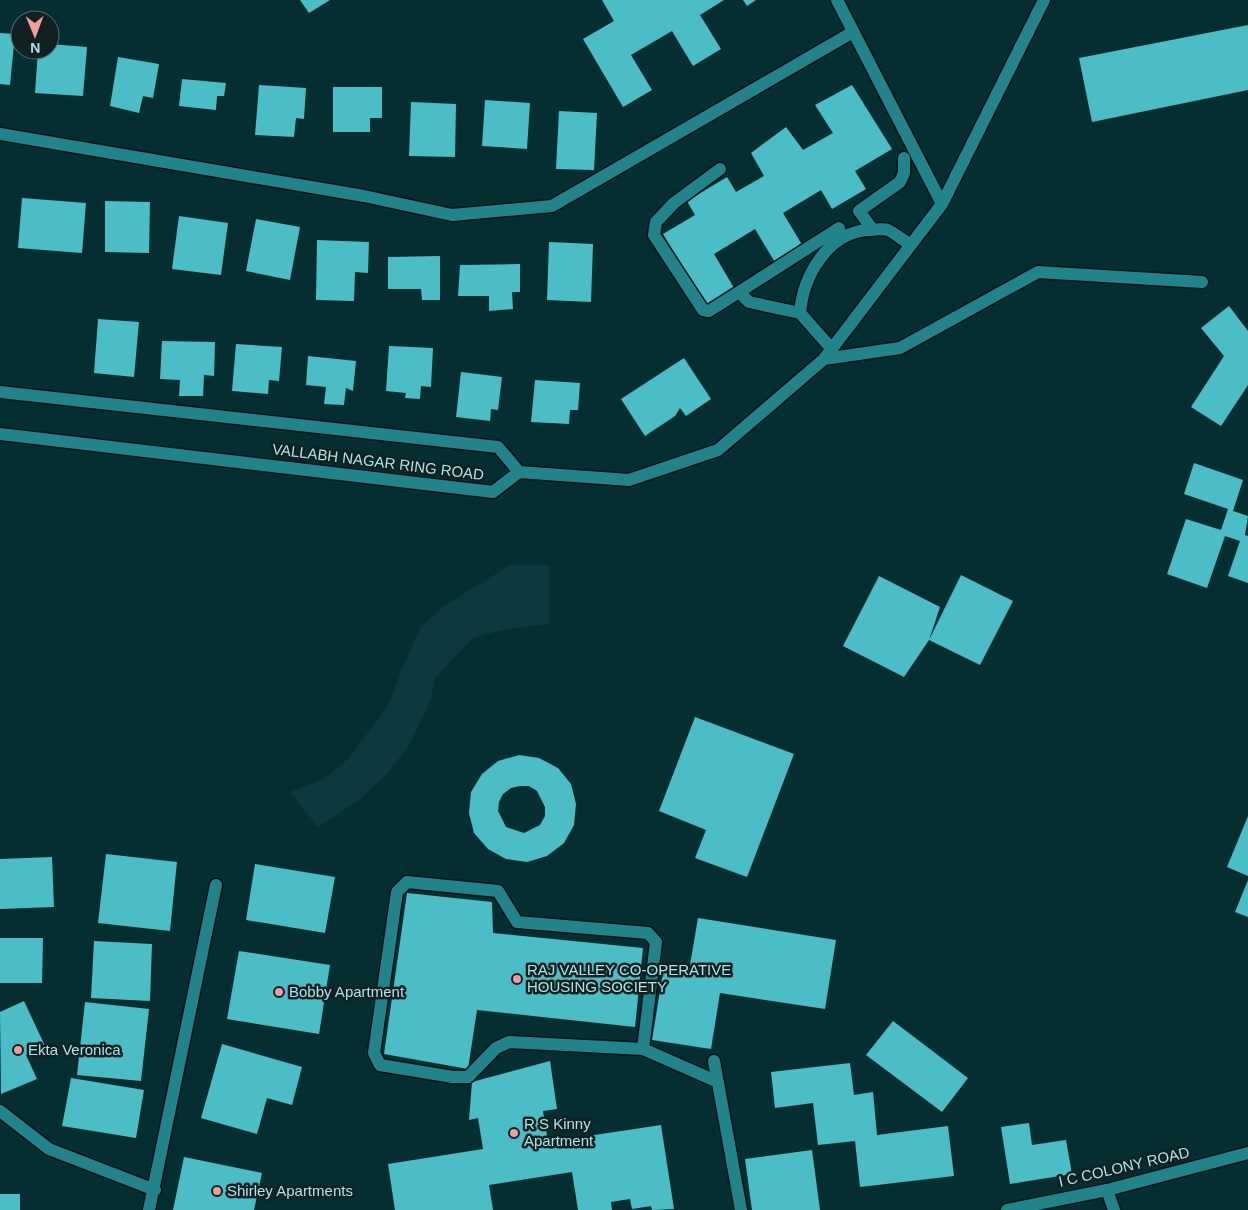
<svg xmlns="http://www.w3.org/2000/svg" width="1248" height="1210" viewBox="0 0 1248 1210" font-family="Helvetica,sans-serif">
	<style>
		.built { fill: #0b393d }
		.building { fill: #4abdc6; fill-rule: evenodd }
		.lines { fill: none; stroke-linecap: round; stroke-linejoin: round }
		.minor-casing { stroke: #041314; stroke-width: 15 }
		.tertiary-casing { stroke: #041314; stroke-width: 15 }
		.minor { stroke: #20848a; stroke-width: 12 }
		.tertiary { stroke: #20848a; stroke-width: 12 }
		.poi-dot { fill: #f59b98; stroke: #112122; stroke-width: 2 }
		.labels { text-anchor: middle; stroke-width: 5; stroke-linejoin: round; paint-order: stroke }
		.street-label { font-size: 15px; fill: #ade2e6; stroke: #112122 }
		.poi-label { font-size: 15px; fill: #ade2e6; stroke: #112122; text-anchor: start }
	</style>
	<rect width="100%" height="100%" fill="#052e31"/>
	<!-- built -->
	<path class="built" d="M 510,565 L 549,565 L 549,624 L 507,629 L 473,638 L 435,678 L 431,699 L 410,744 L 387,774 L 360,799 L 318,827 L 290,792 L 324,779 L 348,759 L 389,704 L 402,668 L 421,627 L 444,606 Z"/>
	<!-- building -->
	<path class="building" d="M 300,0 L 330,0 L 309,13 Z
		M 602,0 L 724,0 L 700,15 L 721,49 L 693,66 L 672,31 L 631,55 L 652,90 L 623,107 L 583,39 L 614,21 Z
		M 743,0 L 756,0 L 747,6 Z
		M 1248,25 L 1248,90 L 1092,122 L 1079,58 Z
		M 0,33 L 15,34 L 10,85 L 0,84 Z
		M 50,44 L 87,47 L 83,96 L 35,93 L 38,50 L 50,50 Z
		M 118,57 L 159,64 L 153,98 L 143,96 L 139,113 L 110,106 Z
		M 182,79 L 226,83 L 224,96 L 217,96 L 216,110 L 179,106 Z
		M 259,85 L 306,88 L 304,119 L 296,118 L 294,137 L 255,135 Z
		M 852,85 L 892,149 L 855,171 L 866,189 L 832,209 L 821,190 L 783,213 L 804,248 L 776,264 L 755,229 L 714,254 L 734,288 L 706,305 L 663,234 L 695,215 L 687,201 L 727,177 L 736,192 L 764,176 L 751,153 L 786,127 L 803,150 L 833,133 L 815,105 Z
		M 333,87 L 382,87 L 382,118 L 370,118 L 370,132 L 333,132 Z
		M 485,100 L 530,103 L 527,149 L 482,146 Z
		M 411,102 L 456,104 L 455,157 L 409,156 Z
		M 559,111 L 597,113 L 594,170 L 556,169 Z
		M 22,198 L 86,203 L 82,253 L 18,248 Z
		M 105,201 L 150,202 L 149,253 L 105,252 Z
		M 179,216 L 228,223 L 221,275 L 172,269 Z
		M 256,219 L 300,227 L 290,280 L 246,271 Z
		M 317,240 L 369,242 L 368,273 L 355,272 L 354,301 L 316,300 Z
		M 549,242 L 593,244 L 591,302 L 547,300 Z
		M 440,256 L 440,300 L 422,300 L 421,289 L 388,289 L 388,257 Z
		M 520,264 L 520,292 L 512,292 L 513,309 L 489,311 L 489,296 L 458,296 L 460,265 Z
		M 1229,306 L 1248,331 L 1248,385 L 1221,426 L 1191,407 L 1224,356 L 1201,328 Z
		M 98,319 L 139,322 L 134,377 L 94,373 Z
		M 162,341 L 215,342 L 214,376 L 204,375 L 203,396 L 179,396 L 180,380 L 160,379 Z
		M 236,344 L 282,347 L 279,381 L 269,380 L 268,394 L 232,391 Z
		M 389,346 L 433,348 L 431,387 L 421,386 L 420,399 L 405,398 L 406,393 L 386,391 Z
		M 308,356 L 356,361 L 353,391 L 346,388 L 344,405 L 324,404 L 326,387 L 306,385 Z
		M 684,358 L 711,399 L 686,416 L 680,408 L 675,416 L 645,436 L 621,399 Z
		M 461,372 L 502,377 L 498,410 L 491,409 L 490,421 L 456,417 Z
		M 535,380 L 580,383 L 578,410 L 570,410 L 569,424 L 531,422 Z
		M 1194,463 L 1243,480 L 1233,511 L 1248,516 L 1245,535 L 1248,536 L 1248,583 L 1228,576 L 1240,541 L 1225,536 L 1207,588 L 1167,574 L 1186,519 L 1221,530 L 1228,509 L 1184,494 Z
		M 961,575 L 1013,601 L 980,665 L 929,640 Z
		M 879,576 L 940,607 L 929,640 L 904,677 L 843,646 Z
		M 695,717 L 794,754 L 747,877 L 695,858 L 706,830 L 659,811 Z
		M 519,755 L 539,758 L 558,768 L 571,784 L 576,804 L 574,825 L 564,843 L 547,856 L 527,862 L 506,859 L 488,849 L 474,833 L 469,813 L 471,792 L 482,774 L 498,761 ZM 520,786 L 529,786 L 537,791 L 545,807 L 545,816 L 540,825 L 524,833 L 506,827 L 498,811 L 499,802 L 503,794 L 511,788 Z
		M 1248,816 L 1248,876 L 1227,867 Z
		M 106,854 L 177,862 L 170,931 L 98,923 Z
		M 52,857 L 54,907 L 0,909 L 0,859 Z
		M 255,864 L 335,877 L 325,933 L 246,920 Z
		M 1248,880 L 1248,917 L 1235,912 Z
		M 407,893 L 492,902 L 493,933 L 643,948 L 635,1027 L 477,1010 L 468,1069 L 384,1054 Z
		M 698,918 L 836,940 L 825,1009 L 720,993 L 711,1049 L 652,1040 L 664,966 L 689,971 Z
		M 0,938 L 43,938 L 42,983 L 0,983 Z
		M 94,941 L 152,944 L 150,1001 L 91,998 Z
		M 239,951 L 330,965 L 319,1034 L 227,1019 Z
		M 24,1001 L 45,1046 L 26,1055 L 37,1079 L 1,1094 L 0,1012 Z
		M 85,1002 L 149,1009 L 141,1081 L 77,1075 Z
		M 893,1021 L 968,1078 L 942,1112 L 866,1055 Z
		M 222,1044 L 302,1067 L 292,1105 L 267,1098 L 257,1134 L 201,1118 Z
		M 550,1061 L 557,1109 L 543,1111 L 548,1142 L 661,1125 L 674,1209 L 652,1210 L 651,1206 L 632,1209 L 630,1199 L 611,1202 L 612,1210 L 578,1210 L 572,1172 L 489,1185 L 493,1210 L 395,1210 L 388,1164 L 483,1149 L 478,1118 L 469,1120 L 472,1082 Z
		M 850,1063 L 854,1095 L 873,1092 L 877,1135 L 948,1126 L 954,1176 L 860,1187 L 855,1141 L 818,1145 L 813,1103 L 775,1108 L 771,1072 Z
		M 71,1078 L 144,1090 L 136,1138 L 62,1126 Z
		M 1029,1123 L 1032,1145 L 1066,1140 L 1072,1174 L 1010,1184 L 1001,1127 Z
		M 812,1150 L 820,1210 L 752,1210 L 745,1159 Z
		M 184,1157 L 262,1173 L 254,1210 L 173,1210 Z
		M 0,1194 L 20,1194 L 20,1210 L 0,1210 Z"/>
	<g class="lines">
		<defs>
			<path id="minor" d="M 837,0 L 942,204
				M 0,134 L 364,196 L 452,215 L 552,206 L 853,32
				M 720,169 L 674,203 L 656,222 L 654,235 L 703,310 L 709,311 L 739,292 L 749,302 L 800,313
				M 873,230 L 859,211 L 900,182 L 904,173 L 904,158
				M 739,292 L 839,228
				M 831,348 L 800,313 C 803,276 828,232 869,230 C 875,230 883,228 888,230 C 896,234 904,241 911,245
				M 824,359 L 900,348 L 1038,272 L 1202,282
				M 0,392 L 498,447 L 519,472
				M 0,434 L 493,492 L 519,472 L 629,480 L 718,450 L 824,359 L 942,204 L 1044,0
				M 643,1049 L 656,942 L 648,933 L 517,922 L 498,891 L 407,882 L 397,892 L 374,1053 L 380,1065 L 453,1077 L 468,1077 L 496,1048 L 509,1042 L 643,1049 L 718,1082
				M 714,1061 L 741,1210
				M 0,1111 L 49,1149 L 155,1190
				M 1107,1190 L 1114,1210
				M 149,1210 L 216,885"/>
			<path id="tertiary" d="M 1007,1210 L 1107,1190 L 1248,1153"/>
		</defs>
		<!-- minor casing -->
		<use href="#minor" class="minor-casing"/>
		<!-- tertiary casing -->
		<use href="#tertiary" class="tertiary-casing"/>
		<!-- minor -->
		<use href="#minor" class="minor"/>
		<!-- tertiary -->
		<use href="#tertiary" class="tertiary"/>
	</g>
	<!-- markers -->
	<g class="poi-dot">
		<circle cx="517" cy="979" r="5"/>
		<circle cx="279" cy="992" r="5"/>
		<circle cx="18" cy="1050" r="5"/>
		<circle cx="514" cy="1133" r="5"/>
		<circle cx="217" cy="1191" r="5"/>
	</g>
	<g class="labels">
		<!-- street labels -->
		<g class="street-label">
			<text transform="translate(378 462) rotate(7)" y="5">VALLABH NAGAR RING ROAD</text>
			<text transform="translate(1124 1167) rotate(-13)" y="5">I C COLONY ROAD</text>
		</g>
		<!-- poi labels -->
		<g class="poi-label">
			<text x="527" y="975">RAJ VALLEY CO-OPERATIVE<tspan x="527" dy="17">HOUSING SOCIETY</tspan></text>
			<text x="289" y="997">Bobby Apartment</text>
			<text x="28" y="1055">Ekta Veronica</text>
			<text x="524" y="1129">R S Kinny<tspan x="524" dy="17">Apartment</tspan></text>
			<text x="227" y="1196">Shirley Apartments</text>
		</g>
	</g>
	<!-- north arrow -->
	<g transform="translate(35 35) rotate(179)"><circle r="24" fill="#112122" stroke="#4f6e70"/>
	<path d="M0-4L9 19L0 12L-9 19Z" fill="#f59b98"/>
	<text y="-8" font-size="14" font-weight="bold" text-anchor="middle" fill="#ade2e6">N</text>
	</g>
</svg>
